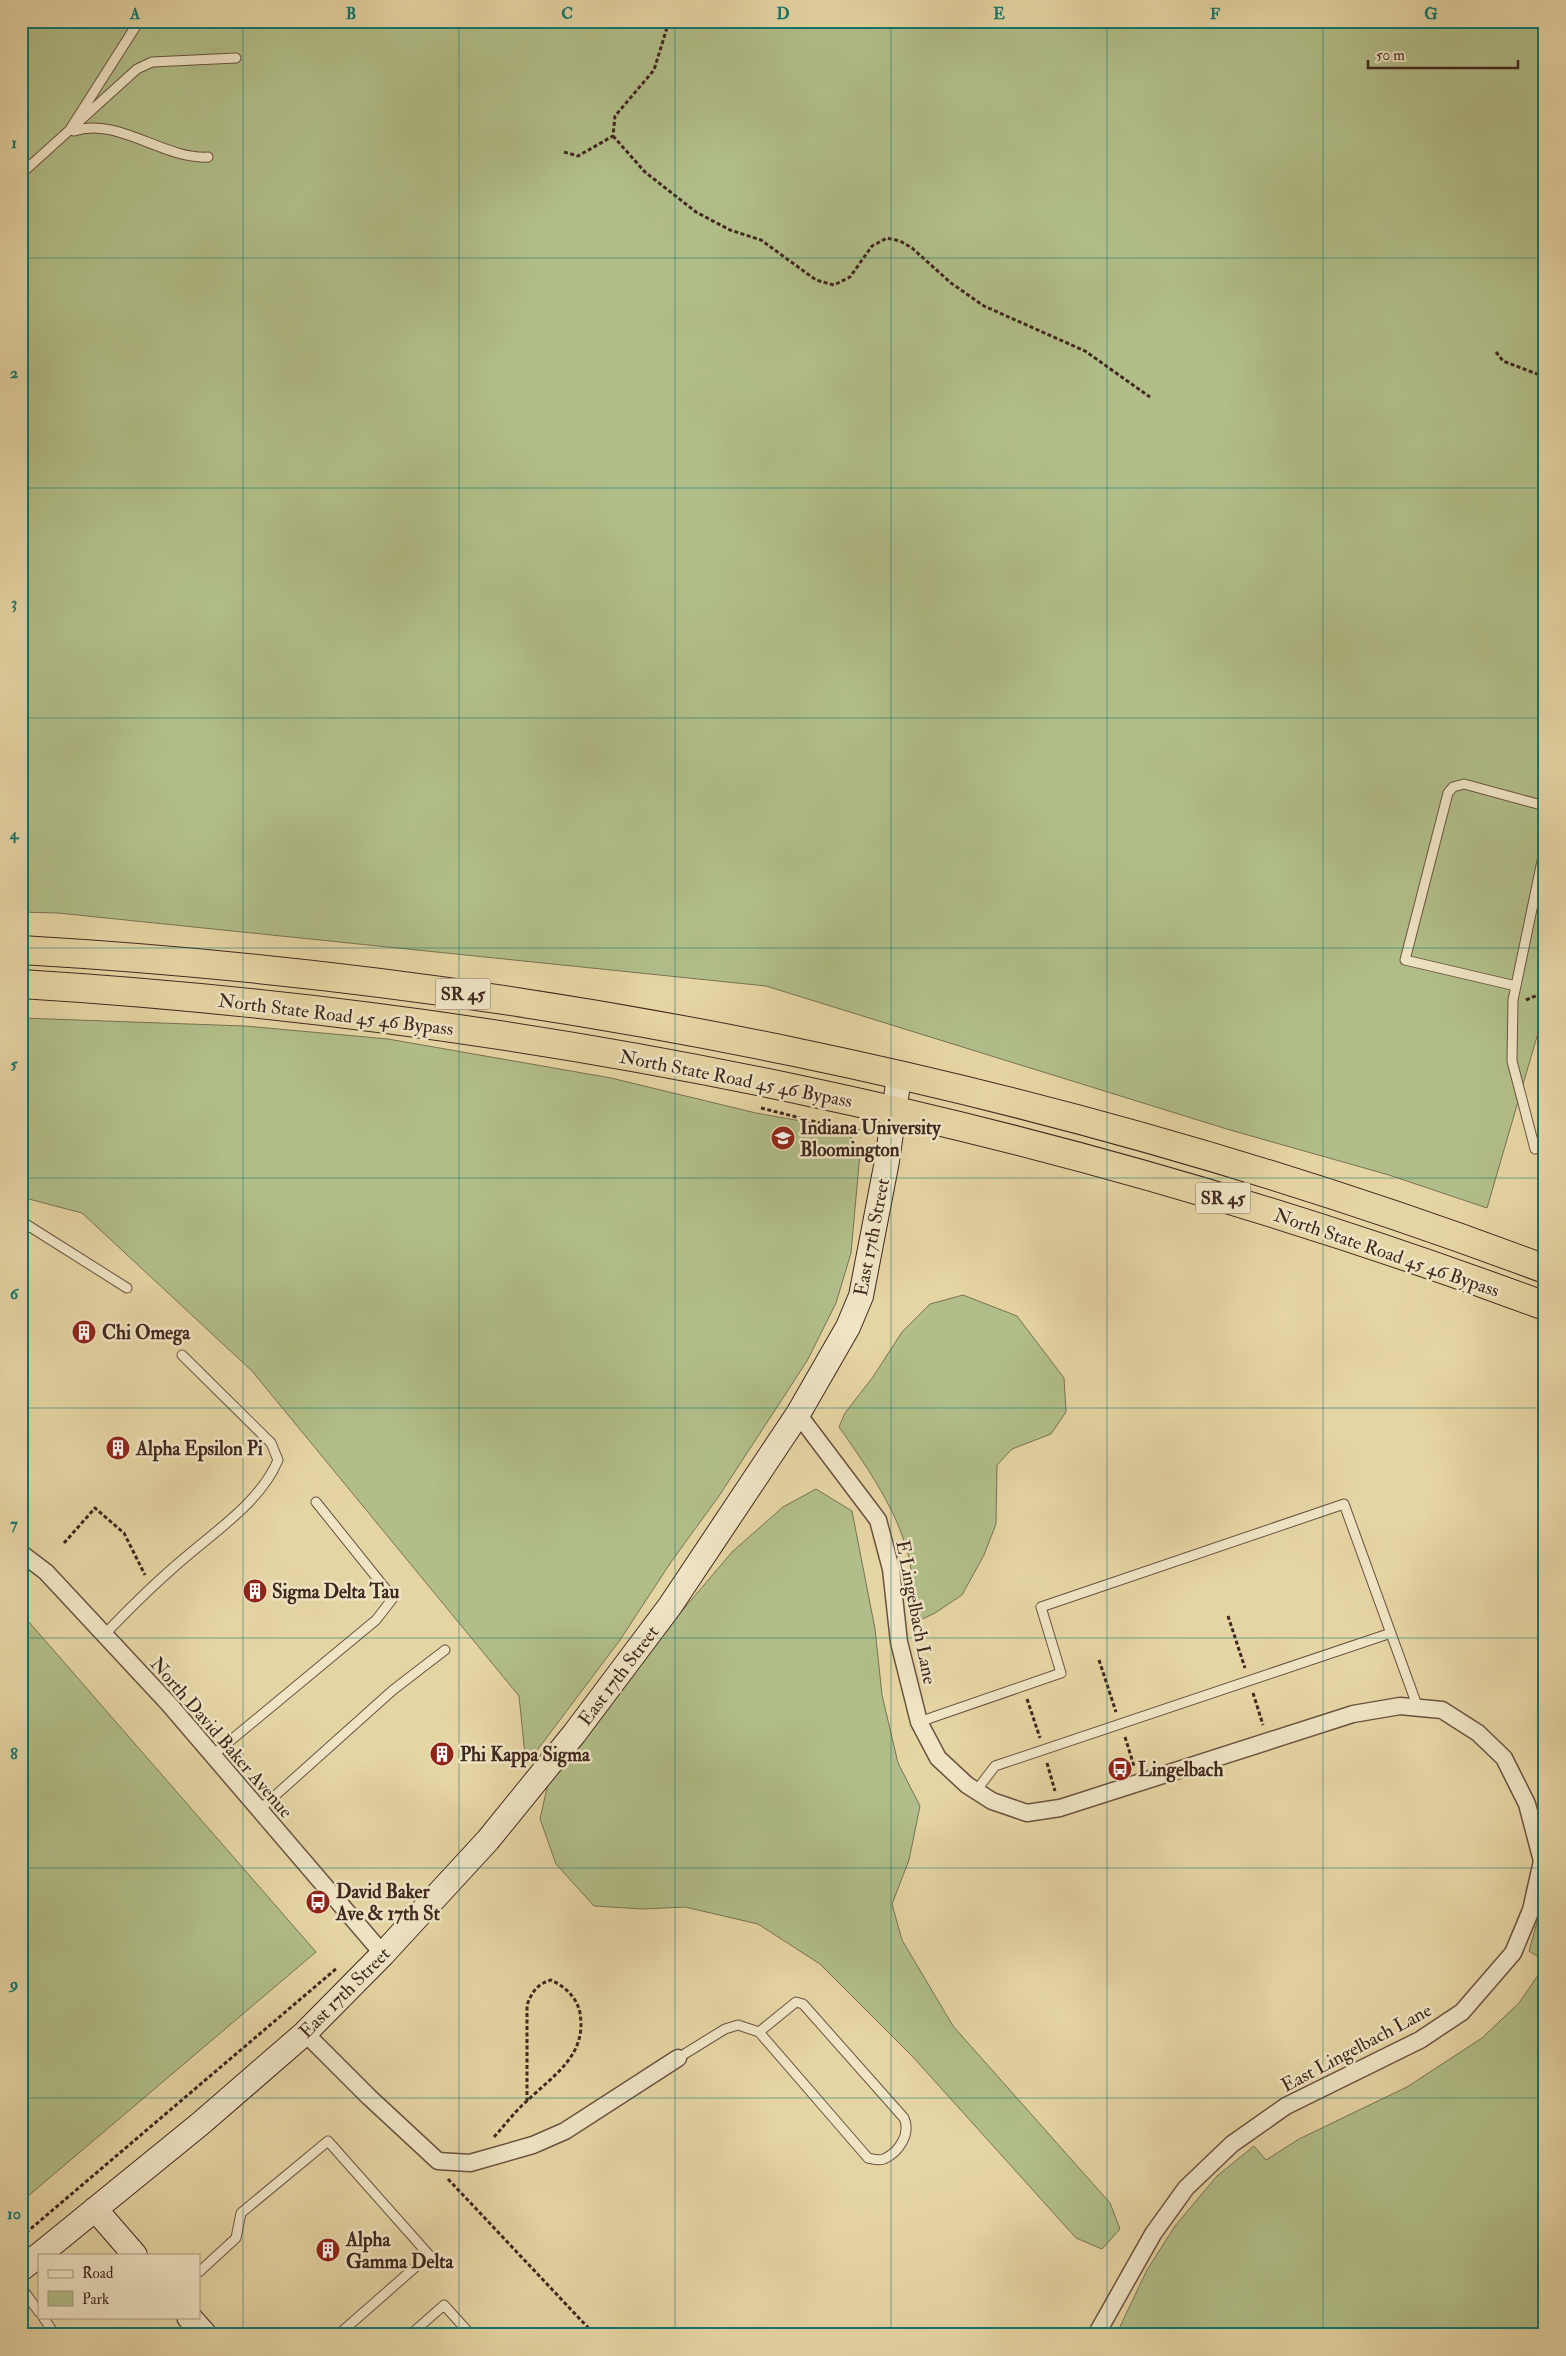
<svg xmlns="http://www.w3.org/2000/svg" width="1566" height="2356" viewBox="0 0 1566 2356" font-family="'IM FELL Double Pica',serif">
	<style>
		.green { fill: #b1be89; stroke: #787254 }
		.lines { fill: none; stroke-linecap: round; stroke-linejoin: round }
		.lane-casing { stroke: #6a5240; stroke-width: 11 }
		.street-casing { stroke: #6a5240; stroke-width: 19 }
		.secondary-casing { stroke: #40271e; stroke-width: 26 }
		.highway-casing { stroke: #40271e; stroke-width: 30 }
		.path { stroke: #40271e; stroke-width: 3; stroke-dasharray: 4 2.5; stroke-linecap: butt }
		.lane { stroke: #efe4c4; stroke-width: 9 }
		.street { stroke: #efe4c4; stroke-width: 16 }
		.secondary { stroke: #efe4c4; stroke-width: 24 }
		.highway { stroke: #e6d5a4; stroke-width: 28 }
		.grid { fill: none; stroke: #0f766e; stroke-width: 1; stroke-opacity: 0.55 }
		.labels { text-anchor: middle; stroke-width: 5; stroke-linejoin: round; paint-order: stroke }
		.shield { fill: #efe4c4; stroke: #746050; stroke-width: 1 }
		.shield-label { font-size: 18px; font-weight: bold; fill: #40271e }
		.street-label { font-size: 19px; fill: #40271e; stroke: #efe4c4 }
		.poi-label { font-size: 19px; font-weight: bold; fill: #40271e; stroke: #efe4c4; text-anchor: start }
		.neatline { fill: none; stroke: #0f766e; stroke-width: 2 }
		.grid-label { font-size: 16px; text-anchor: middle; font-weight: bold; fill: #0f766e }
	</style>
	<rect width="100%" height="100%" fill="#e6d5a4"/>
	<filter id="stains"><feTurbulence type="fractalNoise" baseFrequency=".004" numOctaves="4"/><feColorMatrix values="0 0 0 0 .2 0 0 0 0 .09 0 0 0 0 .02 0 0 0 .5 -.17"/></filter>
	<radialGradient id="worn" r=".72"><stop offset=".6" stop-color="#630" stop-opacity="0"/><stop offset="1" stop-color="#630" stop-opacity=".3"/></radialGradient>
	<!-- green -->
	<path class="green" d="M 21,21 L 1545,21 L 1545,1009 L 1487,1208 L 1389,1175 L 1230,1130 L 766,986 L 58,913 L 21,912 Z
		M 21,1018 L 245,1026 L 388,1039 L 611,1078 L 756,1113 L 829,1126 L 852,1138 L 860,1153 L 851,1253 L 836,1303 L 807,1361 L 719,1496 L 671,1562 L 620,1640 L 526,1765 L 519,1696 L 252,1371 L 82,1213 L 21,1197 Z
		M 963,1295 L 1017,1316 L 1064,1378 L 1066,1412 L 1051,1434 L 1012,1449 L 997,1465 L 996,1524 L 984,1555 L 962,1595 L 935,1613 L 912,1624 C 913,1598 914,1569 905,1544 C 893,1504 863,1461 839,1427 L 845,1413 L 873,1377 L 902,1332 L 930,1304 Z
		M 816,1489 L 852,1511 L 875,1629 L 882,1695 L 898,1763 L 920,1806 L 909,1860 L 892,1904 L 902,1940 L 953,2026 L 1110,2203 L 1120,2229 L 1102,2249 L 1076,2238 L 913,2057 L 820,1964 L 758,1924 L 685,1907 L 643,1909 L 594,1906 L 556,1864 L 540,1819 L 549,1779 L 664,1632 L 732,1552 L 783,1507 Z
		M 22,1614 L 316,1952 L 21,2202 L 21,1615 Z
		M 1545,1893 L 1545,1961 L 1529,1951 Z
		M 1545,1965 L 1545,2335 L 1116,2335 L 1147,2270 L 1175,2226 L 1217,2176 L 1254,2146 L 1266,2160 L 1299,2139 L 1407,2087 L 1482,2038 L 1519,2003 Z"/>
	<g class="lines">
		<defs>
			<path id="lane" d="M 139,21 L 71,128 L 74,131 C 116,116 165,160 208,157
				M 21,174 L 137,69 L 152,62 L 236,58
				M 1516,986 L 1405,960 L 1448,793 L 1453,787 L 1464,784 L 1545,806
				M 1535,1149 L 1512,1061 L 1513,1000 L 1542,861 L 1545,858
				M 21,1221 L 127,1288
				M 105,1634 C 127,1611 149,1589 173,1568 C 208,1536 260,1504 278,1460 L 271,1443 L 182,1355
				M 919,1722 L 1061,1673 L 1041,1607 L 1344,1504 L 1418,1708
				M 213,1755 L 376,1620 L 393,1598 L 316,1502
				M 976,1791 L 995,1766 L 1391,1633
				M 259,1810 L 393,1690 L 445,1650
				M 678,2058 L 725,2029 L 738,2025 L 759,2032 L 868,2158 C 873,2159 879,2161 884,2159 C 899,2152 911,2134 904,2118 L 803,2004 L 796,2002 L 759,2032
				M 199,2272 L 236,2238 L 241,2213 L 328,2141 L 429,2255 L 338,2335
				M 21,2287 L 39,2312
				M 43,2317 L 55,2335
				M 410,2335 L 444,2305 L 471,2335"/>
			<path id="street" d="M 798,1414 L 878,1520 L 891,1569 L 899,1642 L 919,1722 L 938,1758 L 967,1785 L 992,1801 L 1027,1813 L 1060,1808 L 1353,1714 L 1400,1706 L 1442,1710 L 1478,1733 L 1504,1758 L 1527,1804 L 1542,1861 L 1531,1910 L 1513,1953 L 1462,2012 L 1420,2040 L 1286,2106 L 1232,2144 L 1186,2188 L 1153,2234 L 1096,2335
				M 21,1553 L 46,1572 L 168,1703 L 383,1954
				M 305,2033 L 369,2097 L 438,2161 L 470,2163 L 533,2145 L 565,2131 L 678,2058"/>
			<path id="secondary" d="M 95,2209 L 135,2255
				M 39,2255 L 200,2124 L 305,2033 L 383,1954 L 488,1840 L 574,1734 L 670,1606 L 798,1414 L 848,1327 L 861,1296 L 887,1161 L 899,1077
				M 21,2269 L 39,2255
				M 189,2317 L 205,2335"/>
			<path id="highway" d="M 21,950 C 540,980 1058,1086 1545,1269
				M 21,984 C 542,1016 1056,1124 1545,1306"/>
		</defs>
		<!-- lane casing -->
		<use href="#lane" class="lane-casing"/>
		<!-- street casing -->
		<use href="#street" class="street-casing"/>
		<!-- secondary casing -->
		<use href="#secondary" class="secondary-casing"/>
		<!-- highway casing -->
		<use href="#highway" class="highway-casing"/>
		<!-- path -->
		<path class="path" d="M 765,21 L 776,24 L 794,21
			M 613,136 L 645,172 L 696,212 L 730,230 L 761,240 L 816,280 L 834,285 L 850,277 L 872,246 L 887,238 L 900,241 L 912,248 L 951,283 L 984,306 L 1085,351 L 1150,397
			M 564,152 L 578,156 L 613,136 L 615,116 L 654,70 L 669,21
			M 1496,352 L 1503,361 L 1545,377
			M 1526,1000 L 1545,992
			M 761,1108 L 852,1131 L 862,1130
			M 64,1543 L 95,1508 L 124,1533 L 145,1575
			M 1228,1616 L 1245,1668
			M 1099,1660 L 1116,1712
			M 1253,1693 L 1263,1725
			M 1027,1699 L 1040,1738
			M 1125,1737 L 1134,1766
			M 1047,1763 L 1055,1791
			M 494,2137 C 505,2125 515,2111 528,2100 C 555,2074 587,2055 580,2013 C 577,1997 564,1986 551,1980 C 537,1984 532,1992 527,2005 L 527,2101
			M 448,2179 L 595,2335
			M 21,2237 L 337,1968"/>
		<!-- lane -->
		<use href="#lane" class="lane"/>
		<!-- street -->
		<use href="#street" class="street"/>
		<!-- secondary -->
		<use href="#secondary" class="secondary"/>
		<!-- highway -->
		<use href="#highway" class="highway"/>
	</g>
	<!-- grid -->
	<path class="grid" d="M 243,21 L 243,2335M 459,21 L 459,2335M 675,21 L 675,2335M 891,21 L 891,2335M 1107,21 L 1107,2335M 1323,21 L 1323,2335M 21,258 L 1545,258M 21,488 L 1545,488M 21,718 L 1545,718M 21,948 L 1545,948M 21,1178 L 1545,1178M 21,1408 L 1545,1408M 21,1638 L 1545,1638M 21,1868 L 1545,1868M 21,2098 L 1545,2098"/>
	<!-- icons -->
	<defs>
		<symbol id="university-disc" viewBox="-11 -11 22 22"><circle r="9.5" fill="#8f2418" stroke="#efe4c4"/><path d="M0-5L7-2L0 1L-7-2ZM-4 1L0 2.5L4 1V4Q0 6-4 4Z" fill="#fff"/></symbol>
		<symbol id="building-disc" viewBox="-11 -11 22 22"><circle r="9.5" fill="#8f2418" stroke="#efe4c4"/><path d="M-4-6H4V6H1V3H-1V6H-4ZM-2.5-4.3h1.7v1.8h-1.7ZM.8-4.3h1.7v1.8H.8ZM-2.5-1h1.7V.8h-1.7ZM.8-1h1.7V.8H.8Z" fill="#fff"/></symbol>
		<symbol id="bus-disc" viewBox="-11 -11 22 22"><circle r="9.5" fill="#8f2418" stroke="#efe4c4"/><path d="M-5-6H5V4H4V6H2V4H-2V6H-4V4H-5ZM-3.5-4V0h7V-4ZM-3.5 1.2v1.5H-2V1.2ZM2 1.2v1.5H3.5V1.2Z" fill="#fff"/></symbol>
	</defs>
	<g fill-rule="evenodd">
		<use href="#university-disc" x="769" y="1124" width="28" height="28"/>
		<use href="#building-disc" x="70" y="1318" width="28" height="28"/>
		<use href="#building-disc" x="104" y="1434" width="28" height="28"/>
		<use href="#building-disc" x="241" y="1577" width="28" height="28"/>
		<use href="#building-disc" x="428" y="1740" width="28" height="28"/>
		<use href="#bus-disc" x="1106" y="1755" width="28" height="28"/>
		<use href="#bus-disc" x="304" y="1888" width="28" height="28"/>
		<use href="#building-disc" x="314" y="2236" width="28" height="28"/>
	</g>
	<g class="labels">
		<!-- shield labels -->
		<g class="shield">
			<rect x="435.5" y="978.5" width="55" height="31" rx="4"/>
			<rect x="1195.5" y="1182.5" width="55" height="31" rx="4"/>
		</g>
		<g class="shield-label">
			<text x="463" y="1000">SR 45</text>
			<text x="1223" y="1204">SR 45</text>
		</g>
		<!-- street labels -->
		<g class="street-label">
			<text transform="translate(336 1014) rotate(7)" y="7">North State Road 45 46 Bypass</text>
			<text transform="translate(736 1078) rotate(11)" y="7">North State Road 45 46 Bypass</text>
			<text transform="translate(871 1237) rotate(-79)" y="7">East 17th Street</text>
			<text transform="translate(1387 1252) rotate(19)" y="7">North State Road 45 46 Bypass</text>
			<text transform="translate(917 1612) rotate(79)" y="7">E Lingelbach Lane</text>
			<text transform="translate(618 1675) rotate(-53)" y="7">East 17th Street</text>
			<text transform="translate(222 1737) rotate(49)" y="7">North David Baker Avenue</text>
			<text transform="translate(344 1992) rotate(-45)" y="7">East 17th Street</text>
			<text transform="translate(1356 2047) rotate(-28)" y="7">East Lingelbach Lane</text>
		</g>
		<!-- poi labels -->
		<g class="poi-label">
			<text x="800" y="1134">Indiana University<tspan x="800" dy="22">Bloomington</tspan></text>
			<text x="102" y="1339">Chi Omega</text>
			<text x="136" y="1455">Alpha Epsilon Pi</text>
			<text x="272" y="1598">Sigma Delta Tau</text>
			<text x="460" y="1761">Phi Kappa Sigma</text>
			<text x="1138" y="1776">Lingelbach</text>
			<text x="336" y="1898">David Baker<tspan x="336" dy="22">Ave &amp; 17th St</tspan></text>
			<text x="346" y="2246">Alpha<tspan x="346" dy="22">Gamma Delta</tspan></text>
		</g>
	</g>
	<!-- margin -->
	<rect width="1566" height="2356" fill="none" stroke="#e6d5a4" stroke-width="55"/>
	<!-- legend -->
	<rect x="38" y="2254" width="162" height="65" fill="#efe4c4" stroke="#a99882"/>
	<rect x="48" y="2270" width="25" height="8" fill="#efe4c4" stroke="#a99882"/>
	<text x="82" y="2278" font-size="15" fill="#40271e">Road</text>
	<rect x="48" y="2291" width="25" height="15" fill="#b1be89" stroke="#a99882"/>
	<text x="82" y="2304" font-size="15" fill="#40271e">Park</text>
	<!-- scale -->
	<path d="M1368 60v8h150v-8" fill="none" stroke="#40271e" stroke-width="2.5"/>
	<text x="1376" y="60" font-size="15" fill="#40271e" stroke="#efe4c4" stroke-width="4" paint-order="stroke">50 m</text>
	<rect x="28" y="28" width="1510" height="2300" class="neatline"/>
	<g class="grid-label">
		<text x="135" y="19">A</text>
		<text x="351" y="19">B</text>
		<text x="567" y="19">C</text>
		<text x="783" y="19">D</text>
		<text x="999" y="19">E</text>
		<text x="1215" y="19">F</text>
		<text x="1431" y="19">G</text>
		<text x="14" y="148">1</text>
		<text x="14" y="378">2</text>
		<text x="14" y="608">3</text>
		<text x="14" y="839">4</text>
		<text x="14" y="1069">5</text>
		<text x="14" y="1299">6</text>
		<text x="14" y="1529">7</text>
		<text x="14" y="1759">8</text>
		<text x="14" y="1989">9</text>
		<text x="14" y="2219">10</text>
	</g>
	<rect width="100%" height="100%" filter="url(#stains)"/>
	<rect width="100%" height="100%" fill="url(#worn)"/>
</svg>
